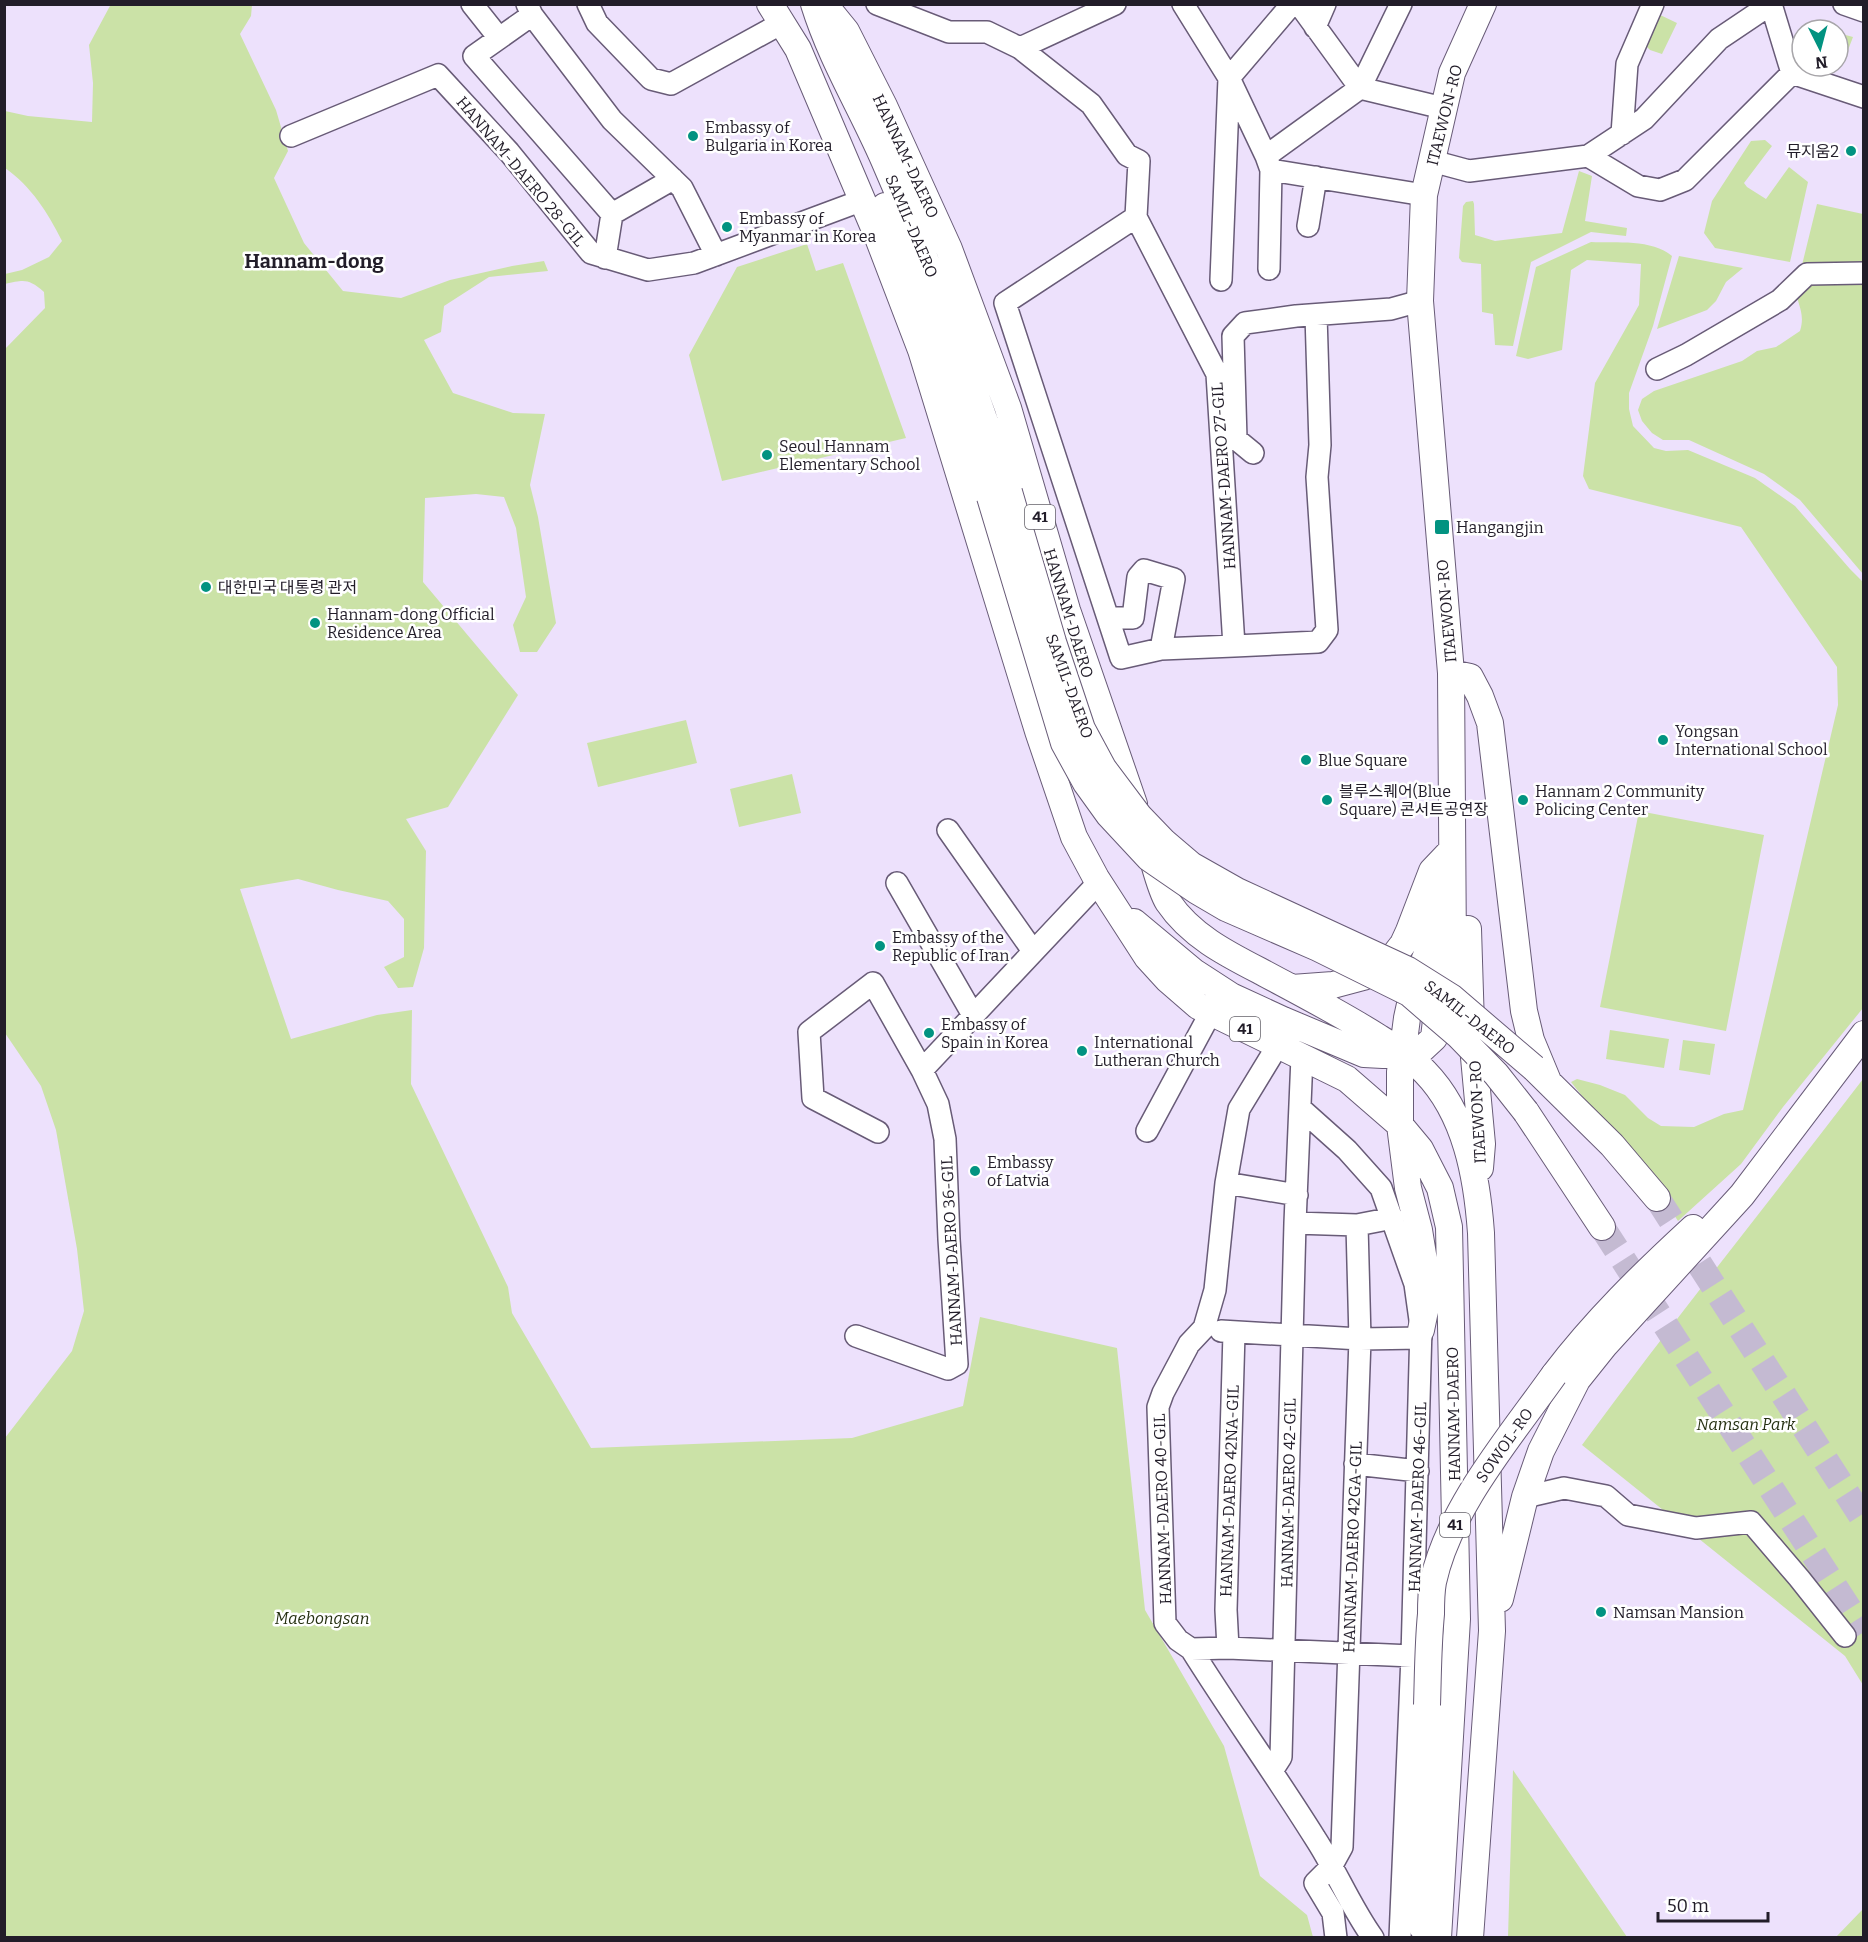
<svg xmlns="http://www.w3.org/2000/svg" width="1868" height="1942" viewBox="0 0 1868 1942" font-family="Bitter,'Noto Sans KR',serif">
	<style>
		.green { fill: #cbe2a7 }
		.lines { fill: none; stroke-linecap: round; stroke-linejoin: round }
		.major-tunnel { stroke: #c4bad2; stroke-width: 26; stroke-dasharray: 26 13; stroke-linecap: butt }
		.minor-casing { stroke: #685b77; stroke-width: 24 }
		.major-casing { stroke: #685b77; stroke-width: 28 }
		.minor { stroke: #fff; stroke-width: 21 }
		.major { stroke: #fff; stroke-width: 26 }
		.major-bridge-casing { stroke: #685b77; stroke-width: 28; stroke-linecap: butt }
		.major-bridge { stroke: #fff; stroke-width: 26 }
		.poi-dot { fill: #029381; stroke: #fff; stroke-width: 2 }
		.labels { text-anchor: middle; stroke-width: 5; stroke-linejoin: round; paint-order: stroke }
		.shield { fill: #fff; stroke: #646169; stroke-width: 1.5 }
		.shield-label { font-size: 15px; font-weight: bold; fill: #221d29 }
		.street-label { font-size: 16px; fill: #221d29; stroke: #fff }
		.poi-label { font-size: 16px; fill: #221d29; stroke: #fff; text-anchor: start }
		.park-label { font-size: 16px; font-style: italic; fill: #253011; stroke: #fff }
		.quarter-label { font-size: 20px; font-weight: bold; fill: #221d29; stroke: #fff }
	</style>
	<rect width="100%" height="100%" fill="#ede1fc"/>
	<!-- green -->
	<path class="green" d="M 111,4 L 252,5 L 251,16 L 240,34 L 276,110 L 288,151 L 274,178 L 304,243 L 343,291 L 401,298 L 450,280 L 512,266 L 544,261 L 548,271 L 489,277 L 444,306 L 441,332 L 424,340 L 453,393 L 513,413 L 545,414 L 530,485 L 538,517 L 556,623 L 537,652 L 520,652 L 513,625 L 526,597 L 516,528 L 504,497 L 476,494 L 425,498 L 423,582 L 518,695 L 448,807 L 406,819 L 426,851 L 424,948 L 413,987 L 398,988 L 384,967 L 404,957 L 404,919 L 388,901 L 338,890 L 298,879 L 240,889 L 291,1039 L 377,1015 L 412,1010 L 411,1084 L 508,1287 L 512,1313 L 591,1448 L 852,1438 L 963,1406 L 980,1317 L 1117,1348 L 1145,1610 L 1224,1746 L 1260,1876 L 1307,1915 L 1313,1937 L 1072,1936 L 1072,1938 L 5,1937 L 5,1438 L 72,1351 L 84,1311 L 77,1249 L 56,1130 L 41,1086 L 5,1033 L 5,349 L 45,308 L 44,292 C 28,278 24,280 5,284 L 5,274 L 22,270 L 49,257 L 62,241 C 48,213 31,186 5,168 L 5,111 L 28,116 L 92,122 L 93,83 L 89,45 Z
		M 1656,13 L 1677,23 L 1662,54 L 1650,50 L 1643,43 Z
		M 1838,33 L 1853,37 L 1845,58 L 1838,55 Z
		M 1765,140 L 1772,146 L 1744,183 L 1747,187 L 1766,199 L 1789,167 L 1808,182 L 1790,262 L 1715,248 L 1704,233 L 1712,201 L 1751,141 Z
		M 1579,171 L 1592,176 L 1585,221 L 1627,228 L 1626,236 L 1591,232 L 1531,262 L 1513,346 L 1495,345 L 1493,314 L 1482,312 L 1481,264 L 1462,262 L 1459,258 L 1463,206 L 1466,202 L 1473,201 L 1474,204 L 1475,235 L 1495,241 L 1562,233 Z
		M 1817,204 L 1863,214 L 1863,264 L 1802,265 Z
		M 1591,242 C 1616,243 1652,239 1672,256 L 1653,326 L 1629,393 L 1629,409 L 1633,426 L 1654,448 L 1666,451 L 1688,450 L 1755,478 L 1795,506 L 1850,569 L 1863,582 L 1863,1008 L 1783,1107 L 1741,1164 L 1678,1221 L 1665,1201 L 1571,1082 L 1577,1079 L 1600,1085 L 1625,1095 L 1648,1118 L 1661,1126 L 1694,1127 L 1724,1114 L 1743,1110 L 1838,705 L 1837,667 L 1741,527 L 1589,489 L 1583,476 L 1595,383 L 1639,305 L 1641,264 L 1587,260 L 1571,270 L 1562,350 L 1528,359 L 1516,356 L 1536,267 Z
		M 807,244 L 816,271 L 843,263 L 906,438 L 722,481 L 689,355 L 737,267 Z
		M 1679,256 L 1743,268 L 1726,282 L 1716,301 L 1707,310 L 1657,329 Z
		M 1863,274 L 1863,574 L 1800,500 L 1764,474 L 1689,440 L 1663,440 L 1652,433 L 1642,421 L 1638,410 L 1642,399 L 1654,391 L 1742,361 L 1757,351 L 1776,347 L 1800,331 C 1806,312 1796,304 1796,287 Z
		M 686,720 L 697,763 L 598,787 L 587,743 Z
		M 792,774 L 801,813 L 739,827 L 730,789 Z
		M 1639,811 L 1764,835 L 1726,1031 L 1600,1007 Z
		M 1610,1030 L 1669,1039 L 1664,1068 L 1606,1059 Z
		M 1683,1040 L 1715,1044 L 1710,1075 L 1679,1070 Z
		M 1863,1079 L 1863,1685 L 1845,1656 L 1582,1445 C 1673,1321 1770,1201 1863,1079 Z
		M 1513,1770 L 1627,1937 L 1508,1937 Z
		M 1863,1909 L 1863,1937 L 1836,1937 Z"/>
	<g class="lines">
		<!-- major-tunnel -->
		<path class="major-tunnel" d="M 1657,1198 L 1864,1520
			M 1602,1227 L 1864,1632"/>
		<defs>
			<path id="minor" d="M 472,4 L 499,38
				M 527,4 L 532,15 L 612,120 L 682,188 L 716,255
				M 588,4 L 597,23 L 651,79 L 671,84 L 782,23
				M 877,4 L 949,32 L 987,32 L 1020,48 L 1091,104 L 1127,155 L 1139,161 L 1136,217 L 1217,374 L 1234,646 L 1161,649 L 1121,658 L 1005,303 L 1136,217
				M 1183,4 L 1229,78 L 1266,156 L 1271,170 L 1269,269
				M 1299,4 L 1360,88 L 1443,108
				M 1844,4 L 1864,11
				M 532,15 L 474,56 L 612,214
				M 1315,27 L 1325,4
				M 1020,48 L 1115,4
				M 1792,73 L 1864,97
				M 1622,134 L 1627,64 L 1653,4
				M 291,136 L 438,75 L 509,152 L 591,253 L 648,270 L 694,263 L 863,200
				M 1266,156 L 1360,88 L 1401,4
				M 1588,156 L 1638,186 L 1660,190 L 1685,180 L 1792,73 L 1771,4
				M 1432,161 L 1469,171 L 1588,156 L 1644,119 L 1719,39 L 1771,4
				M 1271,170 L 1424,195
				M 1308,226 L 1316,177
				M 605,258 L 612,214 L 673,179
				M 1221,280 L 1229,78 L 1292,4
				M 1657,369 L 1686,355 L 1780,300 L 1807,274 L 1864,273
				M 1253,453 L 1236,439 L 1233,336 L 1245,323 L 1296,316 L 1391,309 L 1420,301
				M 1108,618 L 1133,618 L 1138,577 L 1144,570 L 1174,579 L 1161,649
				M 1234,646 L 1318,642 L 1327,630 L 1317,477 L 1320,445 L 1316,315
				M 948,830 L 1033,951
				M 897,883 L 973,1015
				M 1278,1045 L 1239,1109 L 1226,1183 L 1215,1290 L 1204,1328 L 1189,1344 L 1163,1393 L 1158,1407 L 1165,1623 L 1178,1640 L 1191,1649 C 1231,1713 1275,1774 1315,1838 C 1336,1870 1350,1906 1373,1938
				M 922,1070 L 1099,882
				M 1300,1108 L 1347,1150 L 1381,1188 L 1415,1284 L 1421,1327 L 1412,1656 L 1400,1938
				M 1147,1131 L 1211,1012
				M 1226,1183 L 1297,1195
				M 1295,1223 L 1357,1225 L 1393,1218
				M 1221,1331 L 1360,1339 L 1421,1338
				M 856,1336 L 948,1369 L 957,1364 L 949,1239 L 945,1139 L 938,1104 L 922,1070 L 873,983 L 809,1032 L 813,1098 L 878,1132
				M 1355,1464 L 1418,1471
				M 1525,1497 L 1564,1488 L 1606,1496 L 1628,1515 L 1696,1528 L 1751,1522 L 1799,1578 L 1845,1636
				M 1228,1648 L 1226,1610 L 1234,1333
				M 1191,1649 L 1228,1648 L 1412,1656
				M 1272,1771 L 1281,1757 L 1295,1223 L 1302,1057
				M 1336,1938 L 1333,1913 L 1315,1883 L 1331,1867 L 1342,1847 L 1360,1339 L 1357,1225"/>
			<path id="major" d="M 770,4 L 798,49 L 877,235 L 921,350 L 1038,731 L 1074,837 L 1096,878 L 1147,957 L 1168,980 L 1198,1006 L 1347,1079 L 1400,1125 L 1420,1149 L 1440,1188 L 1449,1227 L 1457,1619 L 1438,1938
				M 814,4 C 832,62 864,112 887,167 C 933,273 972,382 1009,492
				M 824,4 L 846,31 L 884,106 L 949,249 L 1008,408 L 1067,610 L 1134,804
				M 885,206 C 924,302 958,399 990,497
				M 1451,673 L 1470,677 L 1480,696 L 1490,723 L 1524,1011 L 1531,1040 L 1548,1081
				M 1150,850 C 1155,865 1160,889 1168,902 C 1191,936 1227,954 1262,972 C 1301,993 1340,1013 1378,1037 C 1394,1047 1412,1058 1425,1072 C 1466,1114 1477,1177 1481,1233 L 1492,1631 L 1470,1938
				M 1134,922 L 1194,972 L 1231,996 L 1283,1020 L 1364,1054 L 1383,1055 L 1420,1051 L 1434,1038 L 1438,1002 L 1453,953 L 1451,673 L 1420,301 L 1424,195 L 1452,73 L 1483,4
				M 1468,929 L 1471,1025 L 1482,1144 L 1480,1168
				M 1292,988 L 1333,985 L 1363,977 L 1386,966 L 1403,944 L 1409,931 L 1432,871 L 1452,850
				M 1536,1070 L 1612,1145 L 1657,1198
				M 1526,1112 L 1602,1227
				M 1421,1330 L 1429,1291 L 1419,1230 L 1408,1188 L 1400,1125 L 1400,1072 L 1407,1018 L 1414,986 L 1430,946 L 1442,891
				M 1554,1375 C 1595,1321 1643,1274 1693,1228
				M 1500,1599 L 1525,1497 L 1541,1451 L 1577,1380 L 1605,1345 L 1742,1195 L 1864,1034
				M 1422,1927 L 1427,1705"/>
		</defs>
		<!-- minor casing -->
		<use href="#minor" class="minor-casing"/>
		<!-- major casing -->
		<use href="#major" class="major-casing"/>
		<!-- minor -->
		<use href="#minor" class="minor"/>
		<!-- major -->
		<use href="#major" class="major"/>
		<defs>
			<path id="major-bridge" d="M 1009,492 L 1053,642 L 1082,729 L 1103,768 L 1139,816 L 1164,842 L 1191,865 L 1237,891 L 1408,970 L 1451,997 L 1534,1068
				M 990,497 L 1064,743 L 1086,783 L 1109,815 L 1149,858 L 1197,891 L 1226,908 L 1318,948 L 1409,993 L 1459,1036 L 1496,1074 L 1526,1112
				M 1427,1705 C 1428,1675 1428,1644 1431,1614 C 1431,1604 1431,1593 1433,1582 C 1449,1508 1510,1437 1554,1375"/>
		</defs>
		<!-- major-bridge casing -->
		<use href="#major-bridge" class="major-bridge-casing"/>
		<!-- major-bridge -->
		<use href="#major-bridge" class="major-bridge"/>
	</g>
	<!-- markers -->
	<g class="poi-dot">
		<circle cx="693" cy="136" r="6"/>
		<circle cx="1851" cy="151" r="6"/>
		<circle cx="727" cy="227" r="6"/>
		<circle cx="767" cy="455" r="6"/>
		<rect x="1434" y="519" width="16" height="16" rx="3"/>
		<circle cx="206" cy="587" r="6"/>
		<circle cx="315" cy="623" r="6"/>
		<circle cx="1663" cy="740" r="6"/>
		<circle cx="1306" cy="760" r="6"/>
		<circle cx="1327" cy="800" r="6"/>
		<circle cx="1523" cy="800" r="6"/>
		<circle cx="880" cy="946" r="6"/>
		<circle cx="929" cy="1033" r="6"/>
		<circle cx="1082" cy="1051" r="6"/>
		<circle cx="975" cy="1171" r="6"/>
		<circle cx="1601" cy="1612" r="6"/>
	</g>
	<g class="labels">
		<!-- shield labels -->
		<g class="shield">
			<rect x="1025" y="505" width="30" height="24" rx="4.5"/>
			<rect x="1230" y="1017" width="30" height="24" rx="4.5"/>
			<rect x="1440" y="1513" width="30" height="24" rx="4.5"/>
		</g>
		<g class="shield-label">
			<text x="1040" y="522">41</text>
			<text x="1245" y="1034">41</text>
			<text x="1455" y="1530">41</text>
		</g>
		<!-- street labels -->
		<g class="street-label">
			<text transform="translate(1444 115) rotate(-76)" y="6">ITAEWON-RO</text>
			<text transform="translate(906 156) rotate(65)" y="6">HANNAM-DAERO</text>
			<text transform="translate(521 171) rotate(50)" y="6">HANNAM-DAERO 28-GIL</text>
			<text transform="translate(912 226) rotate(67)" y="6">SAMIL-DAERO</text>
			<text transform="translate(1223 476) rotate(-94)" y="6">HANNAM-DAERO 27-GIL</text>
			<text transform="translate(1446 611) rotate(-95)" y="6">ITAEWON-RO</text>
			<text transform="translate(1069 613) rotate(73)" y="6">HANNAM-DAERO</text>
			<text transform="translate(1070 686) rotate(70)" y="6">SAMIL-DAERO</text>
			<text transform="translate(1470 1017) rotate(38)" y="6">SAMIL-DAERO</text>
			<text transform="translate(1477 1112) rotate(-93)" y="6">ITAEWON-RO</text>
			<text transform="translate(951 1251) rotate(-93)" y="6">HANNAM-DAERO 36-GIL</text>
			<text transform="translate(1453 1414) rotate(-91)" y="6">HANNAM-DAERO</text>
			<text transform="translate(1504 1445) rotate(-55)" y="6">SOWOL-RO</text>
			<text transform="translate(1229 1491) rotate(-88)" y="6">HANNAM-DAERO 42NA-GIL</text>
			<text transform="translate(1288 1493) rotate(-89)" y="6">HANNAM-DAERO 42-GIL</text>
			<text transform="translate(1417 1497) rotate(-88)" y="6">HANNAM-DAERO 46-GIL</text>
			<text transform="translate(1162 1509) rotate(-92)" y="6">HANNAM-DAERO 40-GIL</text>
			<text transform="translate(1352 1547) rotate(-88)" y="6">HANNAM-DAERO 42GA-GIL</text>
		</g>
		<!-- poi labels -->
		<g class="poi-label">
			<text x="705" y="133">Embassy of<tspan x="705" dy="18">Bulgaria in Korea</tspan></text>
			<text x="1839" y="157" text-anchor="end">뮤지움2</text>
			<text x="739" y="224">Embassy of<tspan x="739" dy="18">Myanmar in Korea</tspan></text>
			<text x="779" y="452">Seoul Hannam<tspan x="779" dy="18">Elementary School</tspan></text>
			<text x="1456" y="533">Hangangjin</text>
			<text x="218" y="593">대한민국 대통령 관저</text>
			<text x="327" y="620">Hannam-dong Official<tspan x="327" dy="18">Residence Area</tspan></text>
			<text x="1675" y="737">Yongsan<tspan x="1675" dy="18">International School</tspan></text>
			<text x="1318" y="766">Blue Square</text>
			<text x="1339" y="797">블루스퀘어(Blue<tspan x="1339" dy="18">Square) 콘서트공연장</tspan></text>
			<text x="1535" y="797">Hannam 2 Community<tspan x="1535" dy="18">Policing Center</tspan></text>
			<text x="892" y="943">Embassy of the<tspan x="892" dy="18">Republic of Iran</tspan></text>
			<text x="941" y="1030">Embassy of<tspan x="941" dy="18">Spain in Korea</tspan></text>
			<text x="1094" y="1048">International<tspan x="1094" dy="18">Lutheran Church</tspan></text>
			<text x="987" y="1168">Embassy<tspan x="987" dy="18">of Latvia</tspan></text>
			<text x="1613" y="1618">Namsan Mansion</text>
		</g>
		<!-- park labels -->
		<g class="park-label">
			<text x="1746" y="1430">Namsan Park</text>
			<text x="322" y="1624">Maebongsan</text>
		</g>
		<!-- quarter labels -->
		<g class="quarter-label">
			<text x="314" y="268">Hannam-dong</text>
		</g>
	</g>
	<!-- border -->
	<rect width="1868" height="1942" fill="none" stroke="#221d29" stroke-width="12"/>
	<!-- north arrow -->
	<g transform="translate(1820 48) rotate(174)"><circle r="28" fill="#ffffff" stroke="#a7a5a9" stroke-width="1.5"/>
	<path d="M0-4.5L10 22L0 15L-10 22Z" fill="#029381"/>
	<text y="-9" font-size="16" font-weight="bold" text-anchor="middle" fill="#221d29">N</text>
	</g>
	<!-- scale -->
	<path d="M1658 1912v9h110v-9" fill="none" stroke="#221d29" stroke-width="3"/>
	<text x="1667" y="1912" font-size="18" fill="#221d29" stroke="#ffffff" stroke-width="4.5" paint-order="stroke">50 m</text>
</svg>
